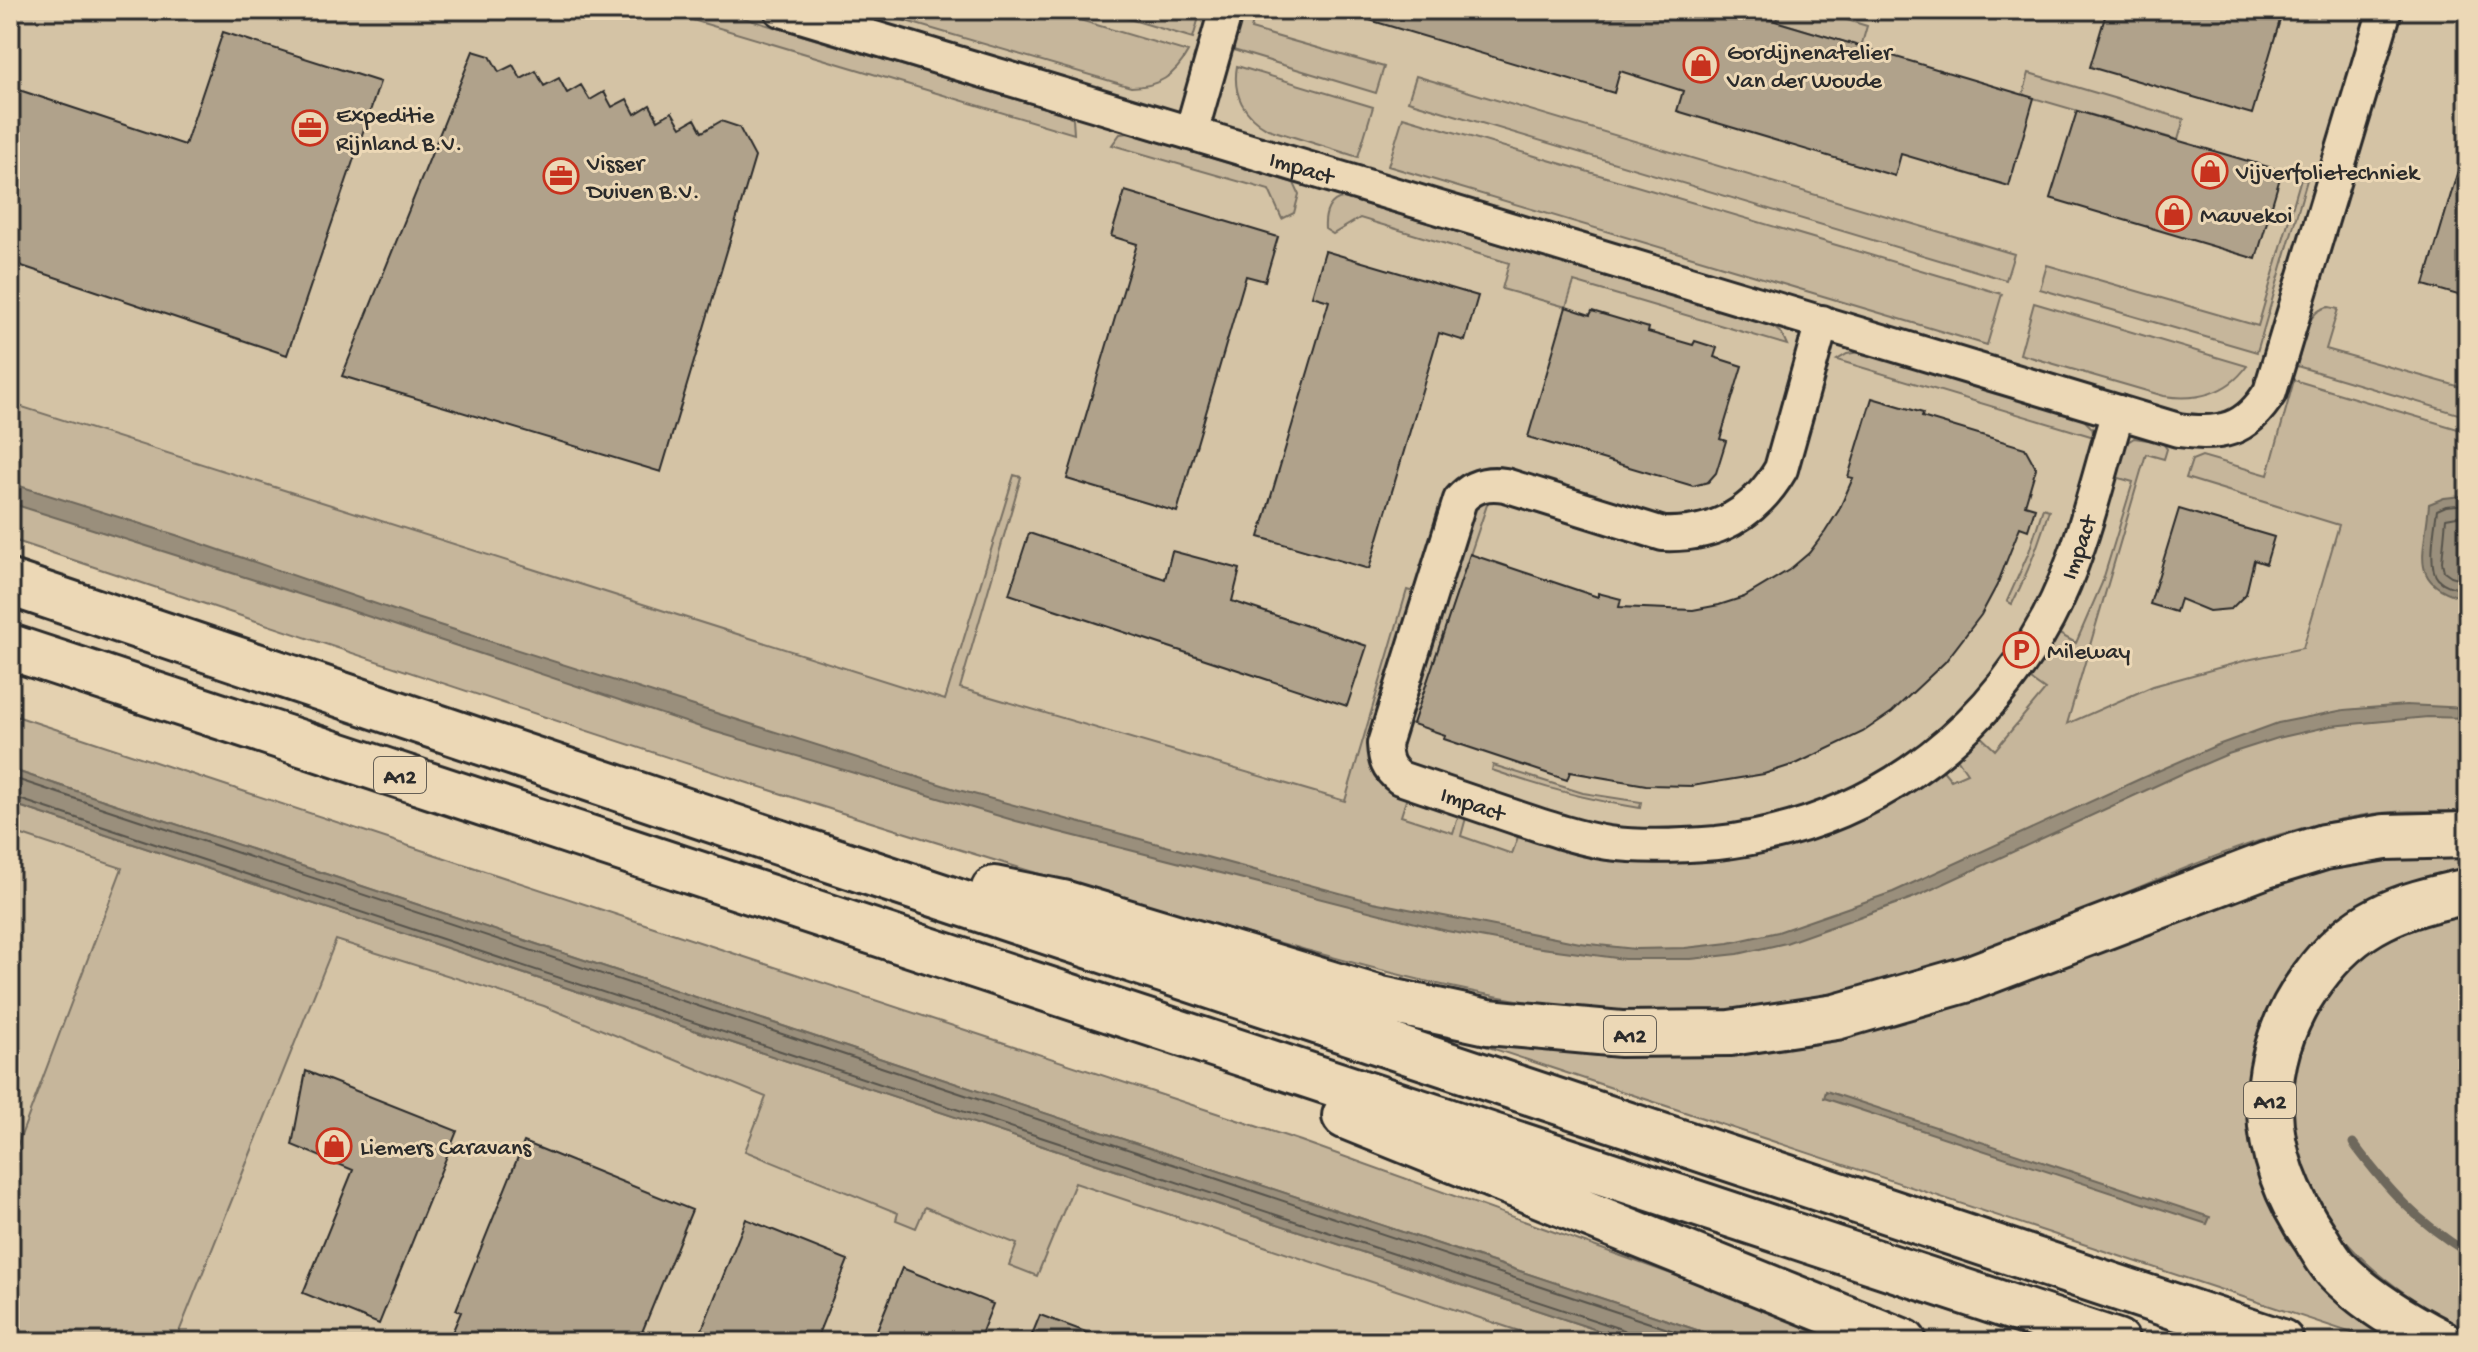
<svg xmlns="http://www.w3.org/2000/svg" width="2478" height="1352" viewBox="0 0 2478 1352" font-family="'Gochi Hand',sans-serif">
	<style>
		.built { fill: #d4c3a5 }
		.green { fill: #c6b69b; stroke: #787063; stroke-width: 2 }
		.water { fill: #9a8f7b; stroke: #6e675b; stroke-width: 2 }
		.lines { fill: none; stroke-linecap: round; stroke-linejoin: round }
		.shore { stroke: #57534b; stroke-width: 2 }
		.stream { stroke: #6e675b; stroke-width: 9 }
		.building { fill: #b0a28b; stroke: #2b2b2b; stroke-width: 2 }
		.street-casing { stroke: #2b2b2b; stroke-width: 38 }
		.highway-casing { stroke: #2b2b2b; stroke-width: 50 }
		.street { stroke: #ecd8b6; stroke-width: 32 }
		.highway { stroke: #ecd8b6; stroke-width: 44 }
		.labels { text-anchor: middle; stroke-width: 6; stroke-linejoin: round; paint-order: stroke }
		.shield { fill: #ecd8b6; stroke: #655f55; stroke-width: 2 }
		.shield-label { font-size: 22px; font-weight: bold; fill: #2b2b2b }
		.poi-label { font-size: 24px; fill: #2b2b2b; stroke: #ecd8b6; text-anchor: start }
		.street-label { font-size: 24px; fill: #2b2b2b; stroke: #ecd8b6 }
	</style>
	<rect width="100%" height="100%" fill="#e4d1b0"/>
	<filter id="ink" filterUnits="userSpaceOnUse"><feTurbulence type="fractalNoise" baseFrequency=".0125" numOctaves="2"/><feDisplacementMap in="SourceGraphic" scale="16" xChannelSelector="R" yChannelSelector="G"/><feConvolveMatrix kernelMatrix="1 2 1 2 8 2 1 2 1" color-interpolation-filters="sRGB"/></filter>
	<g filter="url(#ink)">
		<!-- built -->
		<path class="built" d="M 10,10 L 2468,10 L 2468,713 L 1760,944 L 10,492 Z
			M 10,783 L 1685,1342 L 10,1342 Z"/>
		<!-- green -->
		<path class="green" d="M 659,10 L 717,10 L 1068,115 L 1073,119 L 1074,134 Z
			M 868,10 L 1046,10 L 1188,52 C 1175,76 1158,87 1131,87 Z
			M 1099,10 L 1201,10 L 1193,38 Z
			M 1242,10 L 1256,10 L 1251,29 L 1384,67 L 1376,93 L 1230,49 Z
			M 1779,10 L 1814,10 L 1867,26 L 1861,47 L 1776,21 Z
			M 1237,66 L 1373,107 L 1358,157 L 1268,129 C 1244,116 1232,94 1237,66 Z
			M 2029,73 L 2184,119 L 2178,140 L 2023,95 Z
			M 1416,76 L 2014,254 L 2006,280 L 1408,101 Z
			M 1403,117 L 2002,294 L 1987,345 L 1388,166 Z
			M 1129,133 L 1294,183 L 1299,194 L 1294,213 L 1282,219 L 1269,190 L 1112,145 L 1120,134 Z
			M 2301,178 L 2307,180 L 2257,352 L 2040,289 L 2047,265 L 2258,326 Z
			M 1344,198 L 1772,326 L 1782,334 L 1787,345 L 1574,282 L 1566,307 L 1502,289 L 1509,263 L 1360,218 L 1333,234 L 1325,229 C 1324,214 1329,199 1344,198 Z
			M 2034,303 L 2247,366 C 2227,394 2196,401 2164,396 L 2020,354 Z
			M 2329,307 L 2338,309 L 2326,349 L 2468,389 L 2468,417 L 2297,366 C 2303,346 2304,310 2329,307 Z
			M 1859,352 L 2083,419 L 2092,428 L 2094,437 L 1837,360 L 1847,354 Z
			M 2294,380 L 2468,432 L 2468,811 C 2434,811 2399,810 2365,815 C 2246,833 2137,891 2026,934 C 1917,975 1807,1007 1689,1012 C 1555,1017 1438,986 1310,951 C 1227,928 1145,906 1063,881 C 709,775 360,655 10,539 L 10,403 L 945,700 L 1014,475 L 1021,477 L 960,688 L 1345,801 L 1407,590 L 1417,593 L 1373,738 L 1408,794 L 1401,816 L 1453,833 L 1460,811 L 1467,814 L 1461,836 L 1512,854 L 1520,831 L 1656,859 L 1941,768 L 1951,780 L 1967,773 L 1956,757 L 1978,734 L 1995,750 L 2045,690 L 2028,678 L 2054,631 L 2076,643 L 2102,583 L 2133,482 L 2112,476 L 2120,447 L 2134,438 L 2162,442 L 2167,449 L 2164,459 L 2146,454 L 2067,724 L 2153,686 L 2247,660 L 2303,648 L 2339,525 L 2186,478 L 2192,460 L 2202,456 L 2268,475 Z
			M 1490,496 L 1413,724 L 1406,722 L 1475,503 Z
			M 2043,508 L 2049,510 C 2039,543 2028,573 2012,604 L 2007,601 L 2029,552 Z
			M 10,714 L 1301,1141 L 1677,1276 L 1851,1342 L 1733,1342 L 10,769 Z
			M 1493,765 L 1583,793 L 1641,802 L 1640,808 C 1589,800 1541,787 1492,770 Z
			M 10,803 L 1633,1342 L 1552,1342 L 1075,1183 L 1037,1276 L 1009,1265 L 1017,1244 L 925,1207 L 916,1228 L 896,1220 L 898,1213 L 745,1151 L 766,1097 L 544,1006 L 336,940 L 175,1342 L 10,1342 L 10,1165 L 122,868 L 10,831 Z
			M 2447,855 L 2468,857 L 2468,877 L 2335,932 L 2262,1153 L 2421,1342 L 2379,1342 L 1298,984 L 1676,1045 L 2366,858 Z
			M 2468,915 L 2468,1330 C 2401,1297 2344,1255 2309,1187 C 2295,1161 2291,1128 2293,1099 C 2298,992 2366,932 2468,915 Z"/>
		<!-- water -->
		<path class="water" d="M 10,483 L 176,535 L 414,617 L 955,789 L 1373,902 L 1580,943 L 1635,949 L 1685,948 L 1729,943 L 1778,932 L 1893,892 L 2142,778 L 2215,746 L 2278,723 L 2344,710 L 2406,705 L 2468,708 L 2468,718 L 2428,717 L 2384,721 L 2331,726 L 2278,738 L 2228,754 L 2179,775 L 1915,897 L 1786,943 L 1738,954 L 1691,959 L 1624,959 L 1534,947 L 1447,931 L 1016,821 L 709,730 L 343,608 L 10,503 Z
			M 2462,496 L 2468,497 L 2468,599 C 2406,585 2425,555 2429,504 L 2444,498 Z
			M 10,769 L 1733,1342 L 1633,1342 L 10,803 Z
			M 1826,1091 L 2210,1217 L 2207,1224 L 1824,1098 Z"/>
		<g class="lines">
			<!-- shore -->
			<path class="shore" d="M 2468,504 L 2446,506 L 2437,510 C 2435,525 2427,568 2438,579 C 2446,587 2458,588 2468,591
				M 2468,514 L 2446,518 L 2442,562 L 2444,571 L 2451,576 L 2468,581
				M 10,777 L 1707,1342
				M 10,796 L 1624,1330 L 1629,1335 L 1631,1342"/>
			<!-- stream -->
			<path class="stream" d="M 2353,1143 C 2389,1191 2417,1222 2468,1253"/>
		</g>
		<!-- building -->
		<path class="building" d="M 1357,10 L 1738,10 L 2034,98 L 2009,186 L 1901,154 L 1895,176 L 1677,111 L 1683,91 L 1620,71 L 1614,93 L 1356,16 Z
			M 2107,10 L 2283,10 L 2252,114 L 2090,67 Z
			M 223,32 L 380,82 L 287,355 L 10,262 L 10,87 L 185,145 Z
			M 473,51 L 490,56 L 499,72 L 513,65 L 521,79 L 536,71 L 544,86 L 559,78 L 567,93 L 581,85 L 590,100 L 604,92 L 612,107 L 627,99 L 635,114 L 650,105 L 658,120 L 672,112 L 681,127 L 695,119 L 702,132 L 721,121 L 739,127 L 755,157 L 661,472 L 342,376 Z
			M 2077,111 L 2282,171 L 2256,259 L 2050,198 Z
			M 2462,157 L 2468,158 L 2468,298 L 2424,285 Z
			M 1125,191 L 1278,237 L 1265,281 L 1246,276 L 1177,512 L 1067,479 L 1137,244 L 1111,236 Z
			M 1325,251 L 1478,296 L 1465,341 L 1439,333 L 1369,569 L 1259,537 L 1329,301 L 1312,296 Z
			M 1566,307 L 1590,315 L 1592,311 L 1649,328 L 1648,332 L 1693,345 L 1695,341 L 1717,348 L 1714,357 L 1742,366 L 1720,439 L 1726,441 L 1716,473 L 1708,482 L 1693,486 L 1528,437 Z
			M 1872,398 L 1923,413 L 1922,417 L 2025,448 L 2036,468 L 2025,505 L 2035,508 L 2028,530 L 2020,527 L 1997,585 L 1981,615 L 1945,662 L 1892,712 L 1863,732 L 1798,763 L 1764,774 L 1692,786 L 1646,785 L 1570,772 L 1567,780 L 1444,739 L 1445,735 L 1413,724 L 1470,554 L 1598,597 L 1598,593 L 1621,599 L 1619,607 L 1693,610 L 1719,605 L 1744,597 L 1789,570 L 1809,553 L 1825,532 L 1839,510 L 1853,478 L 1848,477 Z
			M 2179,509 L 2274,537 L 2266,564 L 2254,560 L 2246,594 L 2231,609 L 2209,611 L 2180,599 L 2176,612 L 2150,604 Z
			M 1029,533 L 1165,579 L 1172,551 L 1240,569 L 1232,601 L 1367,646 L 1347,706 L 1009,594 Z
			M 306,1071 L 457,1131 L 379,1324 L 303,1293 L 353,1170 L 292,1145 Z
			M 524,1142 L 692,1210 L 638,1342 L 448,1342 L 461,1312 L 456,1310 Z
			M 746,1219 L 848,1260 L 815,1342 L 697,1342 Z
			M 902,1268 L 993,1304 L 978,1342 L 872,1342 Z
			M 1040,1315 L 1105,1339 L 1104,1342 L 1029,1342 Z"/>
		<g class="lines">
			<defs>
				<g id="street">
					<path id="s1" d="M 781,10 L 2178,430 C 2221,436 2246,431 2270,392 L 2385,10"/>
					<path d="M 1191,133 L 1226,10"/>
					<path id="s2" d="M 1822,322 L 1781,469 C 1755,514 1715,536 1663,534 L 1505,485 C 1486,482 1472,486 1460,500 L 1384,744 C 1385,760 1387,768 1400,778 C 1438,791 1477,804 1515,817 C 1545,827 1577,838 1608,843 C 1644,848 1681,846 1717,843 C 1861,827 1979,745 2048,618 C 2082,554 2097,480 2118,412"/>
				</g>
				<path id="highway" d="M 10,583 L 784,844 L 2281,1342
					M 10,647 L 2117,1342
					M 994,889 L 1063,903 L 1381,999 L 1488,1022 L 1621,1034 L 1730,1033 L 1836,1017 L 1968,979 L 2266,865 L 2324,847 L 2385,837 L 2468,835
					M 1345,1116 L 1904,1342
					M 2441,1342 C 2406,1324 2363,1298 2336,1269 C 2328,1260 2322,1249 2316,1239 C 2258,1156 2252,1061 2313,978 C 2331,953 2353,932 2381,918 C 2408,904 2438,898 2468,891"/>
			</defs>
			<!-- street casing -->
			<use href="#street" class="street-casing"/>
			<!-- highway casing -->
			<use href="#highway" class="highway-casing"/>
			<!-- street -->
			<use href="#street" class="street"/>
			<!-- highway -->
			<use href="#highway" class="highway"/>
		</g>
	</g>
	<!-- icons -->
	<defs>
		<symbol id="shop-ring" viewBox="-11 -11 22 22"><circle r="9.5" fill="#ecd8b6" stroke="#c8321e" stroke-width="1.5"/><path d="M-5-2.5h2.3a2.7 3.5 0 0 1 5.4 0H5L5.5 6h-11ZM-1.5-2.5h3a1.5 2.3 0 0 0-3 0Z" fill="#c8321e"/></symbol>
		<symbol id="office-ring" viewBox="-11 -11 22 22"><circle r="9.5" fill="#ecd8b6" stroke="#c8321e" stroke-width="1.5"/><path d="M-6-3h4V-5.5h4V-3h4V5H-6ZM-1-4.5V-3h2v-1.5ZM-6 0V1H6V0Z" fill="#c8321e"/></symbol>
		<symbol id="parking-ring" viewBox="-11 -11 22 22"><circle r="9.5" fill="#ecd8b6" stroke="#c8321e" stroke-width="1.5"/><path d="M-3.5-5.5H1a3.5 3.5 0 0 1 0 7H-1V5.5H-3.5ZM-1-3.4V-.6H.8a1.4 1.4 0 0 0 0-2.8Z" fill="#c8321e"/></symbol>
	</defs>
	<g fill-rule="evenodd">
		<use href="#shop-ring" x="1681" y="45" width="40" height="40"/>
		<use href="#office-ring" x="290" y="108" width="40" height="40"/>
		<use href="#shop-ring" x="2190" y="151" width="40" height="40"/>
		<use href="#office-ring" x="541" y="156" width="40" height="40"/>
		<use href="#shop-ring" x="2154" y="194" width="40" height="40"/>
		<use href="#parking-ring" x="2001" y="630" width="40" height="40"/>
		<use href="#shop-ring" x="314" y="1126" width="40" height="40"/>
	</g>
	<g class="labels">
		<!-- shield labels -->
		<g class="shield">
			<rect x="374" y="757" width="52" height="36" rx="6"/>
			<rect x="1604" y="1016" width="52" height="36" rx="6"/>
			<rect x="2244" y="1082" width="52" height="36" rx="6"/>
		</g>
		<g class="shield-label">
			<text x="400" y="783">A12</text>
			<text x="1630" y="1042">A12</text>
			<text x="2270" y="1108">A12</text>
		</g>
		<!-- poi labels -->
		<g class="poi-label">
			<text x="1727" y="59">Gordijnenatelier<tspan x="1727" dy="28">Van der Woude</tspan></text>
			<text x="336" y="122">Expeditie<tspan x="336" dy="28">Rijnland B.V.</tspan></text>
			<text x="587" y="170">Visser<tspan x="587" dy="28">Duiven B.V.</tspan></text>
			<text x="2236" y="179">Vijverfolietechniek</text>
			<text x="2200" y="222">Mauvekoi</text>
			<text x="2047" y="658">Mileway</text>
			<text x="360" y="1154">Liemers Caravans</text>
		</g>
		<!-- street labels -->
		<g class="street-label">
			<text dy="8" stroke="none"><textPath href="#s1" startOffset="544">Impact</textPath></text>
			<text dy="8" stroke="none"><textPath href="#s2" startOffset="1626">Impact</textPath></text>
			<text dy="8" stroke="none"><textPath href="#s2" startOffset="882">Impact</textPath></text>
		</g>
	</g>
	<!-- margin -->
	<rect width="2478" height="1352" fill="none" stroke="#ecd8b6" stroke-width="40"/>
	<rect x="20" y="20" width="2438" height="1312" fill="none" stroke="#2b2b2b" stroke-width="3" filter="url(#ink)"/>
</svg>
